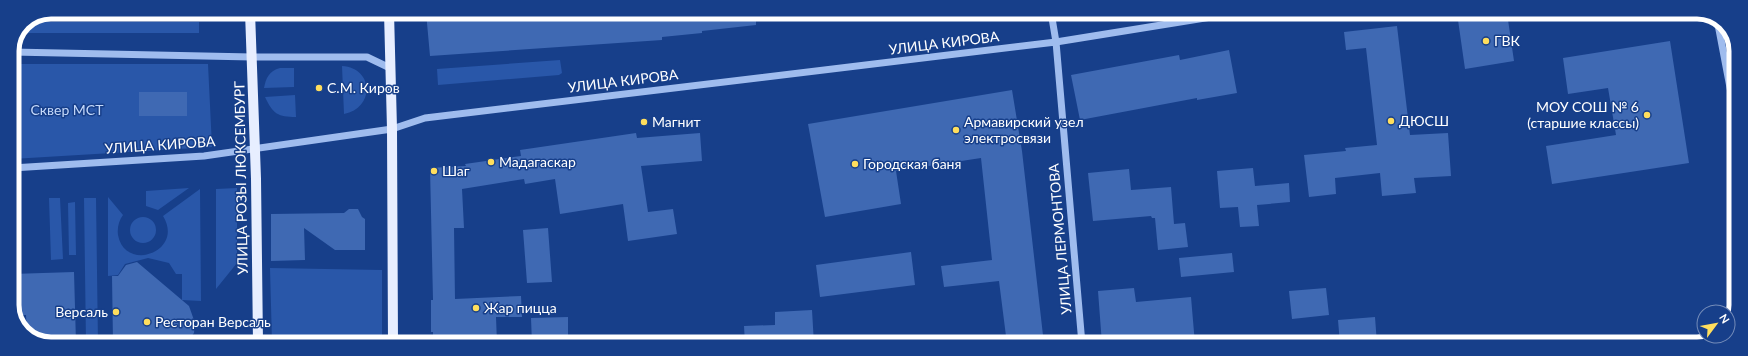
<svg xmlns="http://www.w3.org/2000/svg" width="1748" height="356" viewBox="0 0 1748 356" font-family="Lato,sans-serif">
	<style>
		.green { fill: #2957a9 }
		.building { fill: #3f69b3 }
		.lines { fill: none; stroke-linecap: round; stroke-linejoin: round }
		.minor { stroke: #9fbcee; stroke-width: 7 }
		.major { stroke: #e7eeff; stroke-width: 10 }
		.poi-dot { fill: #ffde5d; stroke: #173f8a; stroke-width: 1.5 }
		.labels { text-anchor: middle; stroke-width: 3; stroke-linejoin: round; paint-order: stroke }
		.poi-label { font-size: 14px; fill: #fff; stroke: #173f8a; text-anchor: start }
		.street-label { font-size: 14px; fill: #fff; stroke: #173f8a }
		.park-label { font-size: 14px; fill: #c5d9fa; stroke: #173f8a }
		.rim { fill: none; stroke: #fff; stroke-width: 5 }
	</style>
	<rect width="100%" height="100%" fill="#173f8a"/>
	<!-- green -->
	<path class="green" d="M 25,22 L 199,22 L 199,33 L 19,33 L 24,23 Z
		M 560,60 L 562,73 L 559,75 L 438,85 L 437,69 Z
		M 12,64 L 208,64 L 212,147 L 12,159 Z
		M 342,66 C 374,68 375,108 344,114 Z
		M 280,68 L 294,68 L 294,87 L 264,88 C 266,78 269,71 280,68 Z
		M 295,95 L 296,117 C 278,117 273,114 265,97 Z
		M 189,188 L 158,210 L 146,206 L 146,191 Z
		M 237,188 L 237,263 L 216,289 L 216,189 Z
		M 200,189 L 201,301 L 182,300 L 182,274 L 176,274 L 169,263 L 148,258 L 125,264 L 118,275 L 108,276 L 108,197 L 123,215 C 119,220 117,228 118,235 C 125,273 185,252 163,216 Z
		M 49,198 L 60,198 L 63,259 L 51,260 Z
		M 84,198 L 96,198 L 98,343 L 86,343 Z
		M 75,202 L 76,255 L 69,255 L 68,203 Z
		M130 230a13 13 0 1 1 26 0a13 13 0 1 1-26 0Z
		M 270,268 L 382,270 L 382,343 L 272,343 Z"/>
	<!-- building -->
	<path class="building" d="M 426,12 L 756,12 L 756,25 L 702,31 L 702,33 L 662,37 L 662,40 L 430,56 Z
		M 1507,13 L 1514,61 L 1465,69 L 1458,20 Z
		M 1397,26 L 1410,135 L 1448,133 L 1451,176 L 1414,178 L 1416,193 L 1382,196 L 1380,173 L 1335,178 L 1336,194 L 1309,197 L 1304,155 L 1346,151 L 1345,148 L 1377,145 L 1366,48 L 1346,50 L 1344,32 Z
		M 1670,41 L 1689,163 L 1552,184 L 1546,146 L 1616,135 L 1608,88 L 1568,94 L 1563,58 Z
		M 1229,50 L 1237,93 L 1197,100 L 1197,98 L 1080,120 L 1071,75 L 1179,55 L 1180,60 Z
		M 1012,90 L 1022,151 L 1044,344 L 1007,344 L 999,281 L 944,287 L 941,266 L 992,260 L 981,158 L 896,171 L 901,204 L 825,217 L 808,124 Z
		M 139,92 L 187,92 L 187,116 L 139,116 Z
		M 636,133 L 637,138 L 700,133 L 702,161 L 641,166 L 648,212 L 673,209 L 677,234 L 628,241 L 623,204 L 560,214 L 555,179 L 525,184 L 524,179 L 462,189 L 464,228 L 454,228 L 455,299 L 521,296 L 522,317 L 496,317 L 497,343 L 433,343 L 433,332 L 431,332 L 431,300 L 433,300 L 430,168 L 466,166 L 465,164 L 521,156 L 520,150 Z
		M 1253,168 L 1255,186 L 1289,183 L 1290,202 L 1257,205 L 1259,226 L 1240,227 L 1238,207 L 1220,208 L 1217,171 Z
		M 1129,169 L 1131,190 L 1171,187 L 1174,224 L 1185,223 L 1188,247 L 1158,250 L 1155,218 L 1152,218 L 1151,216 L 1093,221 L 1088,173 Z
		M 349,209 L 358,209 L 362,217 L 365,219 L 365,250 L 335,250 L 304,228 L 305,260 L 271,261 L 271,214 L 344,213 Z
		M 548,228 L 552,282 L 527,283 L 523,230 Z
		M 911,252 L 915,285 L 820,297 L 816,265 Z
		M 1232,253 L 1234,272 L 1181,277 L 1179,258 Z
		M 137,262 L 189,306 L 195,323 L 194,333 L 186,343 L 113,343 L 112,276 L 118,276 L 126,265 Z
		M 74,272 L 76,343 L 43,343 L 27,334 L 26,315 L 14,315 L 12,310 L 12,274 Z
		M 1134,288 L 1136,302 L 1191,297 L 1195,344 L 1102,344 L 1098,291 Z
		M 1326,288 L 1329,315 L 1292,319 L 1289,291 Z
		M 812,310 L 814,344 L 745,344 L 744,326 L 775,325 L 775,312 Z
		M 568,317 L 568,344 L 532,344 L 531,318 Z
		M 1375,317 L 1377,344 L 1340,344 L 1338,320 Z"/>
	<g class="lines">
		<!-- minor -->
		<path class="minor" d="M 1051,12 L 1056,42 L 1082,344
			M 1717,19 L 1736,119
			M 12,52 L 252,57 L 367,57 L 390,68
			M 12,168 L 204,156 L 392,129 L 425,118 L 1056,42 L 1236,13"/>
		<!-- major -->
		<path class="major" d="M 250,12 L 256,179 L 258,343
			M 389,12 L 392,129 L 393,343"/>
	</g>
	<!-- markers -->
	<g class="poi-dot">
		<circle cx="1486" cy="41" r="4"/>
		<circle cx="319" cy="88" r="4"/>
		<circle cx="1647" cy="115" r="4"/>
		<circle cx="1391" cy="121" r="4"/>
		<circle cx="644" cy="122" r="4"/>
		<circle cx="956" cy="130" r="4"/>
		<circle cx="491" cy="162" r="4"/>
		<circle cx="855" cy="164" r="4"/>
		<circle cx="434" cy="171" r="4"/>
		<circle cx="476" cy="308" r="4"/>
		<circle cx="116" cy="312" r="4"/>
		<circle cx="147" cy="322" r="4"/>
	</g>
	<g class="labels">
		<!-- poi labels -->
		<g class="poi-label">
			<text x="1494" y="46">ГВК</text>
			<text x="327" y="93">С.М. Киров</text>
			<text x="1639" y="112" text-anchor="end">МОУ СОШ № 6<tspan x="1639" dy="16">(старшие классы)</tspan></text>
			<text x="1399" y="126">ДЮСШ</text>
			<text x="652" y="127">Магнит</text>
			<text x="964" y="127">Армавирский узел<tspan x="964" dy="16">электросвязи</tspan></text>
			<text x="499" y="167">Мадагаскар</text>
			<text x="863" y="169">Городская баня</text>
			<text x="442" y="176">Шаг</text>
			<text x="484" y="313">Жар пицца</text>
			<text x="108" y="317" text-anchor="end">Версаль</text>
			<text x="155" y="327">Ресторан Версаль</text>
		</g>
		<!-- street labels -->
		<g class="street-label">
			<text transform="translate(944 43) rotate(-7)" y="5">УЛИЦА КИРОВА</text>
			<text transform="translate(623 81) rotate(-7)" y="5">УЛИЦА КИРОВА</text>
			<text transform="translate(160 145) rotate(-4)" y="5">УЛИЦА КИРОВА</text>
			<text transform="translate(241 178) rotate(-91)" y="5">УЛИЦА РОЗЫ ЛЮКСЕМБУРГ</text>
			<text transform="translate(1060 239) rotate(-95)" y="5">УЛИЦА ЛЕРМОНТОВА</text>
		</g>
		<!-- park labels -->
		<g class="park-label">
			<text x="67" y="115">Сквер МСТ</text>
		</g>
	</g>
	<!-- crop -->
	<path d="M0 0H1748V356H0ZM51 19H1697A32 32 0 0 1 1729 51V305A32 32 0 0 1 1697 337H51A32 32 0 0 1 19 305V51A32 32 0 0 1 51 19Z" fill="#173f8a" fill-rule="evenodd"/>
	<path class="rim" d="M51 19H1697A32 32 0 0 1 1729 51V305A32 32 0 0 1 1697 337H51A32 32 0 0 1 19 305V51A32 32 0 0 1 51 19Z"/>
	<!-- north arrow -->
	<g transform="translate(1716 324) rotate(58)"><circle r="19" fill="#173f8a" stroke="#748cb9"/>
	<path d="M0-3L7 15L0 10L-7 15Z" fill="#ffde5d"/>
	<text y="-6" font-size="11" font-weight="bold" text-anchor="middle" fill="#ffffff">N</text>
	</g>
</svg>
